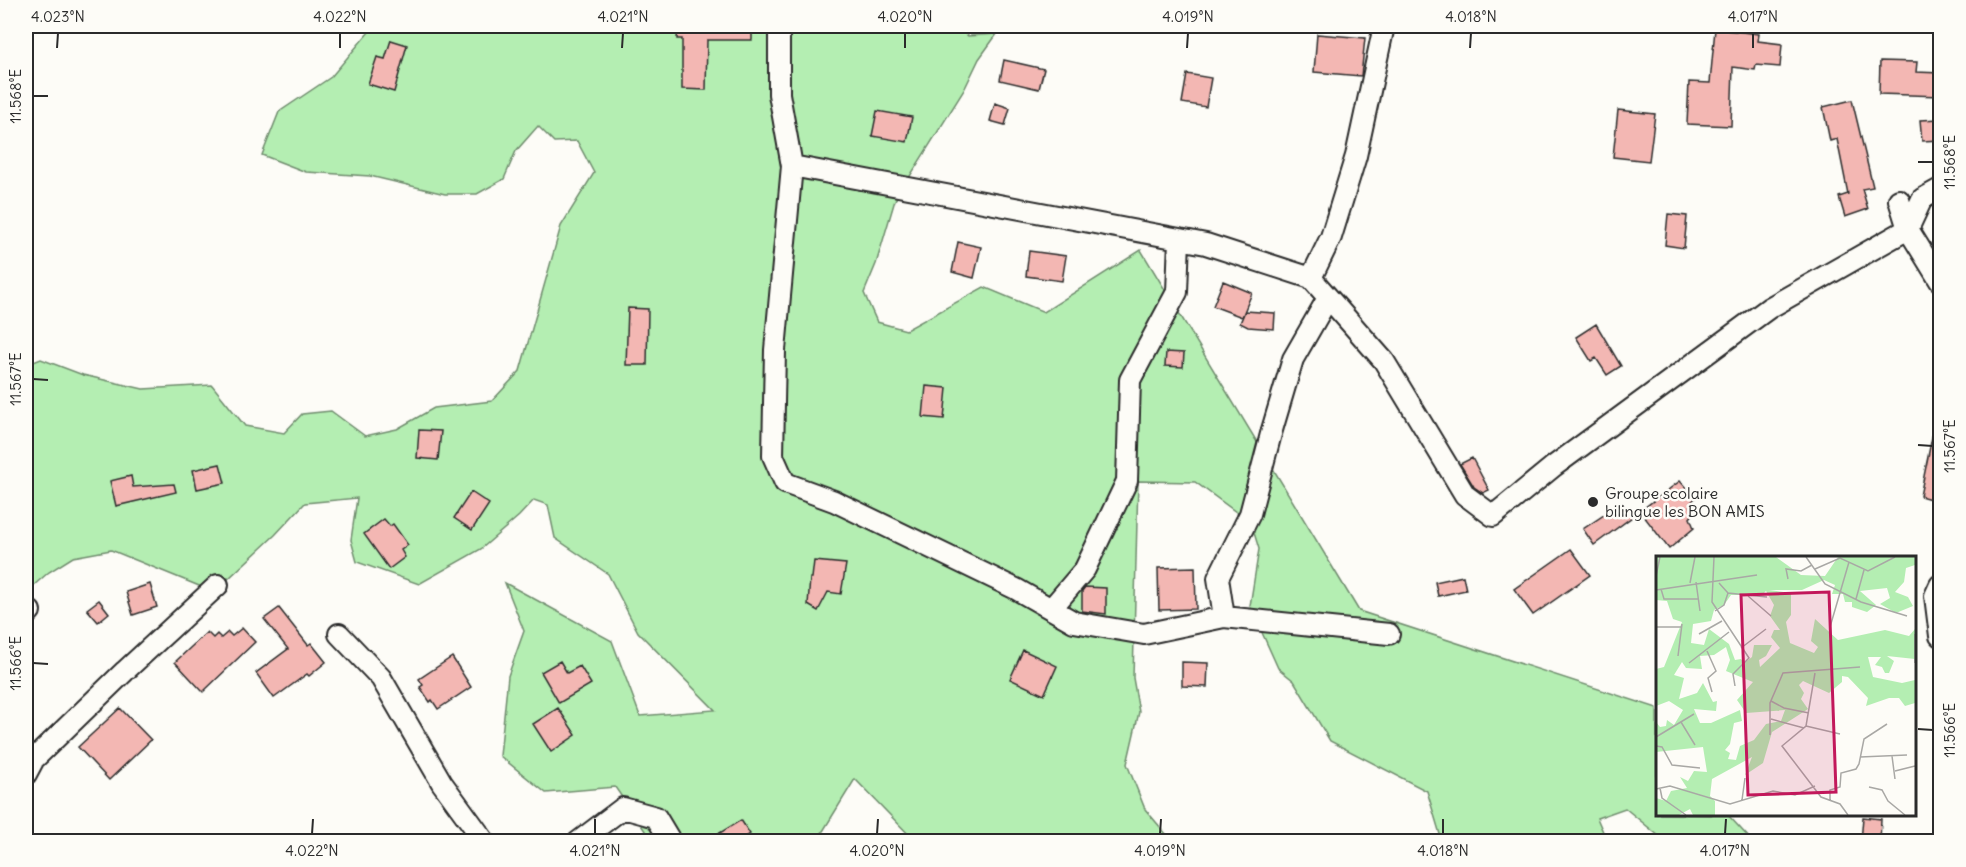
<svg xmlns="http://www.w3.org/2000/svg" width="1966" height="867" viewBox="0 0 1966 867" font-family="Delius,sans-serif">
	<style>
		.green { fill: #b4eeb2; stroke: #708c6e; stroke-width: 1.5 }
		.building { fill: #f3b7b3; stroke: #2b2b2b; stroke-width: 1.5 }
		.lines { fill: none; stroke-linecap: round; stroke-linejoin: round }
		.minor-casing { stroke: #2b2b2b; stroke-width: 24 }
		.minor { stroke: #fdfcf7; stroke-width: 20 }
		.ticks { fill: none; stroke: #2b2b2b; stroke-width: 2 }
		.poi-dot { fill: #2b2b2b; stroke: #fdfcf7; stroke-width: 2 }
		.labels { text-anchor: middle; stroke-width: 5; stroke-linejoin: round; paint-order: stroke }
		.poi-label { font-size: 16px; fill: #2b2b2b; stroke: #fdfcf7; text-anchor: start }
		.inset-road { fill: none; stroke: #a9a8a5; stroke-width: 1.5 }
		.view { fill: #c2185b; fill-opacity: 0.15; stroke: #c2185b; stroke-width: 3 }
		.inset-edge { fill: none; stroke: #2b2b2b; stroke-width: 3 }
		.neatline { fill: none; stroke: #2b2b2b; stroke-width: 2 }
		.ticks-label { font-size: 15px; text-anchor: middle; fill: #2b2b2b }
	</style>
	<rect width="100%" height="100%" fill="#fdfcf7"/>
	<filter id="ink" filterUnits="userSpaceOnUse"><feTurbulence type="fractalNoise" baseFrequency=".0167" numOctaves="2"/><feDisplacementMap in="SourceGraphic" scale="12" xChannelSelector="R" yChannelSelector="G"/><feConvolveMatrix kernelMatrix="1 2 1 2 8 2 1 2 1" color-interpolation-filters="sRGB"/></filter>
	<g filter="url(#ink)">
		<!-- green -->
		<path class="green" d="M 374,26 L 955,26 L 968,36 L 997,34 L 979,59 L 964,90 L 895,200 L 876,264 L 864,293 L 877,322 L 906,330 L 984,287 L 1044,312 L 1141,250 L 1359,611 L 1657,708 L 1657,814 L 1728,815 L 1752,841 L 1665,841 L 1625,808 L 1597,818 L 1607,841 L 1442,841 L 1427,791 L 1330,741 L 1294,681 L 1278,668 L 1250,606 L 1259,549 L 1251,523 L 1195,482 L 1138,481 L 1133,678 L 1139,712 L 1127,764 L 1145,809 L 1172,841 L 915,841 L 855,779 L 817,841 L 652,841 L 615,787 L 546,793 L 500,756 L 508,676 L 524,631 L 505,583 L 612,641 L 640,716 L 715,710 L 638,632 L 608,574 L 555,538 L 548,505 L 534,500 L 519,516 L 481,549 L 419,584 L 357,562 L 351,540 L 357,498 L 305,503 L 275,535 L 214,592 L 111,550 L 73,557 L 49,572 L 26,592 L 26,365 L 41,359 L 83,375 L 143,389 L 212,385 L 245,426 L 284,433 L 302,414 L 331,411 L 365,436 L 397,429 L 434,408 L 492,401 L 520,371 L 561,226 L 594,173 L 577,141 L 554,142 L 538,126 L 516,151 L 504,179 L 477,194 L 445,194 L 370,176 L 306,172 L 262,155 L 279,112 L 331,77 Z"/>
		<!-- building -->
		<path class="building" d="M 678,26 L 752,26 L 752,40 L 707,40 L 706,90 L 682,89 L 682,39 L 677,39 Z
			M 1715,29 L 1759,34 L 1758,41 L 1782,44 L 1780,67 L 1756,65 L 1755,70 L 1733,67 L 1731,126 L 1687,124 L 1689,82 L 1710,83 Z
			M 1317,34 L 1365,38 L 1361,76 L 1314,72 Z
			M 391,40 L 407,45 L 394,92 L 368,84 L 377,57 L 385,59 Z
			M 1004,60 L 1044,69 L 1039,89 L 1000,80 Z
			M 1880,61 L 1917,62 L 1916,72 L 1941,73 L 1941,96 L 1879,94 Z
			M 1187,74 L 1211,78 L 1206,107 L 1182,103 Z
			M 1852,100 L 1873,187 L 1862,189 L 1868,209 L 1845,217 L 1839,197 L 1848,194 L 1837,139 L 1830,141 L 1823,107 Z
			M 995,103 L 1010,108 L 1005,125 L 990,121 Z
			M 1618,110 L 1655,114 L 1649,161 L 1613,157 Z
			M 877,111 L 912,117 L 907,142 L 872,136 Z
			M 1941,119 L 1941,140 L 1922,141 L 1920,120 Z
			M 1668,214 L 1687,216 L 1684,248 L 1665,245 Z
			M 958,242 L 981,247 L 974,278 L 952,272 Z
			M 1029,251 L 1066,256 L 1062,281 L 1026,276 Z
			M 1223,281 L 1252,293 L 1242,317 L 1213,306 Z
			M 628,308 L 648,309 L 647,365 L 626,365 Z
			M 1245,311 L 1275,313 L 1274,329 L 1248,327 L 1240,323 Z
			M 1596,324 L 1621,366 L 1607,375 L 1596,358 L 1591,361 L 1576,337 Z
			M 1166,352 L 1184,353 L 1183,367 L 1165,366 Z
			M 926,386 L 947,388 L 944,419 L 923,417 Z
			M 1934,427 L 1941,428 L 1941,502 L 1920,496 Z
			M 419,430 L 441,431 L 438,460 L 417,458 Z
			M 1472,458 L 1489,490 L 1483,493 L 1474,487 L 1460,464 Z
			M 220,464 L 225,483 L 197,489 L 193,470 Z
			M 131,476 L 133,487 L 174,484 L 176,492 L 116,506 L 110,481 Z
			M 1680,481 L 1695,498 L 1690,504 L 1694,513 L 1690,518 L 1694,528 L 1669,549 L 1640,511 Z
			M 471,492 L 489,504 L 472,530 L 454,518 Z
			M 1622,503 L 1632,517 L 1594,545 L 1583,529 Z
			M 384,519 L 390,526 L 393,524 L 408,545 L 401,550 L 405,557 L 389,569 L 364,534 Z
			M 1571,549 L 1590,575 L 1533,615 L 1514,589 Z
			M 814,561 L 846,564 L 841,594 L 828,592 L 818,611 L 808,605 L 810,578 L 812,578 Z
			M 1195,567 L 1196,609 L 1159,610 L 1158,568 Z
			M 1463,576 L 1466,590 L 1438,596 L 1435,582 Z
			M 150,584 L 157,607 L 133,615 L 126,592 Z
			M 1085,587 L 1106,588 L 1106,614 L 1082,611 L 1082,591 Z
			M 99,600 L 109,613 L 98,622 L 87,609 Z
			M 279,608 L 308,645 L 311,643 L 326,662 L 309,676 L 307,674 L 274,698 L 256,673 L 288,649 L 264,619 Z
			M 242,628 L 255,642 L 203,692 L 175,662 L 207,632 L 213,638 L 217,634 L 221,638 L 228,632 L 232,636 Z
			M 1023,650 L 1057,666 L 1044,695 L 1010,679 Z
			M 452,657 L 471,687 L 438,709 L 432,700 L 430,702 L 420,687 L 423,685 L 419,679 Z
			M 560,661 L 567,673 L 580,666 L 591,684 L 559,703 L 541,672 Z
			M 1182,662 L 1208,663 L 1207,687 L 1182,686 Z
			M 120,708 L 151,740 L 109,780 L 78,747 Z
			M 558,708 L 576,735 L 551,752 L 533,724 Z
			M 1863,817 L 1881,819 L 1880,842 L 1861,842 Z
			M 741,820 L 750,834 L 738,842 L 705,842 Z"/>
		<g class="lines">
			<defs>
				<path id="minor" d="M 779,26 L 779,94 L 792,166 L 775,350 L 773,456 L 785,483 L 834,501 L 1016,589 L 1074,622 L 1144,634 L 1224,617 L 1389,634
					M 792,166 L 1206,244 L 1311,278 L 1384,361 L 1465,495 L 1493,516 L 1554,466 L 1769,308 L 1908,229 L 1922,199 L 1940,189
					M 1899,200 L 1908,229 L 1940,281
					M 1311,278 L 1331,237 L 1356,156 L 1384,26
					M 1940,585 L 1935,596 L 1940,636
					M 1051,609 L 1085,569 L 1127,481 L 1130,380 L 1177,292 L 1179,239
					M 26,615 L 30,611
					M 1224,617 L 1218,578 L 1250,514 L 1272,430 L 1293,359 L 1328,298
					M 339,634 L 381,678 L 442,783 L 485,842
					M 26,774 L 34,759 L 125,671 L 218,585
					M 578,842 L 623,808 L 656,817 L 671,842"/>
			</defs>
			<!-- minor casing -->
			<use href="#minor" class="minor-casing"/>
			<!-- minor -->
			<use href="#minor" class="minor"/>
		</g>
	</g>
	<!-- ticks -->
	<path class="ticks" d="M 57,48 L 58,33M 340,48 L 340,33M 622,48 L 623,33M 905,48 L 905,33M 1187,48 L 1188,33M 1470,48 L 1471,33M 1753,48 L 1753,33M 33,96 L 48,96M 1918,162 L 1933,162M 33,379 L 48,380M 1918,445 L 1933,446M 33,663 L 48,664M 1918,729 L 1933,730M 312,834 L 313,819M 595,834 L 595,819M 877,834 L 878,819M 1160,834 L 1161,819M 1443,834 L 1443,819M 1725,834 L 1726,819"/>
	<!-- markers -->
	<circle class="poi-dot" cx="1593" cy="502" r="6"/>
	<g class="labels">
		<!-- poi labels -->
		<g class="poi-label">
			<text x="1605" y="499">Groupe scolaire<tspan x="1605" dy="18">bilingue les BON AMIS</tspan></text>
		</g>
	</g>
	<!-- overview -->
	<g transform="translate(1656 556)">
		<rect width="260" height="260" fill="#fdfcf7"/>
		<path d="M 0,1 L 120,1 L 145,19 L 169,20 L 182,1 L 259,1 L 259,9 L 250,12 L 248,26 L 239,36 L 252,41 L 257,50 L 240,57 L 224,48 L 234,42 L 231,32 L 204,35 L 220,49 L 211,56 L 196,51 L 196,46 L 189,46 L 187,38 L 176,38 L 179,29 L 168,24 L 146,34 L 113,34 L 135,37 L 135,59 L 130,66 L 134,87 L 158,97 L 162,91 L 155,85 L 159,63 L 182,84 L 229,74 L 253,80 L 259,73 L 259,103 L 231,100 L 238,105 L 233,117 L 229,117 L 226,111 L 219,109 L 225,101 L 212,101 L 217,121 L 246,127 L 259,124 L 259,147 L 249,150 L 243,142 L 233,142 L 210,150 L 212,142 L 192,121 L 186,120 L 186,126 L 173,137 L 147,125 L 143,129 L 148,137 L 145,143 L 152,153 L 116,176 L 107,207 L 89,219 L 96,201 L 56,223 L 54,240 L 59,245 L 59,259 L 37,259 L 34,253 L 23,259 L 0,259 L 0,242 L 10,245 L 15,235 L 31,232 L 24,221 L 32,225 L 38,215 L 51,216 L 47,191 L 0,196 L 0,166 L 4,171 L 10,170 L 11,164 L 18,169 L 27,154 L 13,145 L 0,150 L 0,113 L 8,111 L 26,66 L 17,63 L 11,45 L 0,44 ZM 110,35 L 118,49 L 114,60 L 124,74 L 118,74 L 115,81 L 124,92 L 104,111 L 103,104 L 110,100 L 116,89 L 98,89 L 96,101 L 88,107 L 85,103 L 79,104 L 73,88 L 53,73 L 48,89 L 35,87 L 37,68 L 55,65 L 58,54 L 68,49 L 75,39 L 106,39 ZM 70,91 L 74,104 L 70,115 L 97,126 L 81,144 L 90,157 L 129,154 L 125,165 L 110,168 L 98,184 L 84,190 L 80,204 L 72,203 L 74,197 L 69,194 L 74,188 L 78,167 L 86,165 L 84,154 L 55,167 L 44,167 L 38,153 L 60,155 L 61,145 L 57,146 L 47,127 L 41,137 L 23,143 L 28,122 L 18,119 L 26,106 L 30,112 L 46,113 L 44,100 L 58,99 Z" fill="#b4eeb2" fill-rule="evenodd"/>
		<path class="inset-road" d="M 58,1 L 56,46 L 93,102 L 77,118 L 79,130M 150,1 L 169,28 L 205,46 L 251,60M 159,13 L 184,2 L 212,15 L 239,1M 0,20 L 4,1M 132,23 L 130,13 L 145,15 L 156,9M 40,26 L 44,55M 34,27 L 39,1M 63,27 L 72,37 L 111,41M 5,33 L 8,43 L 42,43M 0,34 L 101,19M 92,40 L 115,60M 200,43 L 208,14M 59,55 L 68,49 L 72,37M 0,71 L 26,71M 174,71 L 193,6M 43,78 L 66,65M 259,78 L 259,107M 85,92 L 110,73M 51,95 L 60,115 L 52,122 L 56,136M 22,100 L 26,68M 33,107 L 73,76M 159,117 L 150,170 L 126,190 L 165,241 L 184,248 L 192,259M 115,145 L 128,152 L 153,157M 115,163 L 148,172M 25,166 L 39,189M 150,170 L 184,178M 114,179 L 114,147 L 127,117 L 204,111M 0,181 L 38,158M 0,190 L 6,191 L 16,209 L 44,212M 236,200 L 239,223M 204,201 L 251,199M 239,215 L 259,210M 213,231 L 226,234 L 232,245 L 249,259M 4,232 L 6,242 L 30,259M 0,233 L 14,230 L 74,248 L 117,235 L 139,239 L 159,230M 86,244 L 89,222M 174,244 L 174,234 L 184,231 L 185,217 L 200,213 L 203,208 L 208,183 L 231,168"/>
		<path class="view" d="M 173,36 L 180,236 L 92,239 L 85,39 Z"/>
		<rect width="260" height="260" class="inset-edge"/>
	</g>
	<!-- margin -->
	<rect width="1966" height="867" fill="none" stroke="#fdfcf7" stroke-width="66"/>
	<rect x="33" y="33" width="1900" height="801" class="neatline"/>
	<g class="ticks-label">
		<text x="58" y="22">4.023°N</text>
		<text x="340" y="22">4.022°N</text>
		<text x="623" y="22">4.021°N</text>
		<text x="905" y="22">4.020°N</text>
		<text x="1188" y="22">4.019°N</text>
		<text x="1471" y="22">4.018°N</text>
		<text x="1753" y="22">4.017°N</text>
		<text transform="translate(16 96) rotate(-90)" y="5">11.568°E</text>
		<text transform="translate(1950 162) rotate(-90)" y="5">11.568°E</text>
		<text transform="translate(16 379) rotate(-90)" y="5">11.567°E</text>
		<text transform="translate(1950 446) rotate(-90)" y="5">11.567°E</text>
		<text transform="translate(16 663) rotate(-90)" y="5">11.566°E</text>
		<text transform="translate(1950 730) rotate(-90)" y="5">11.566°E</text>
		<text x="312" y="856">4.022°N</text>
		<text x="595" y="856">4.021°N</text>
		<text x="877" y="856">4.020°N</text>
		<text x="1160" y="856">4.019°N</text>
		<text x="1443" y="856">4.018°N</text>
		<text x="1725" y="856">4.017°N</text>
	</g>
</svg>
